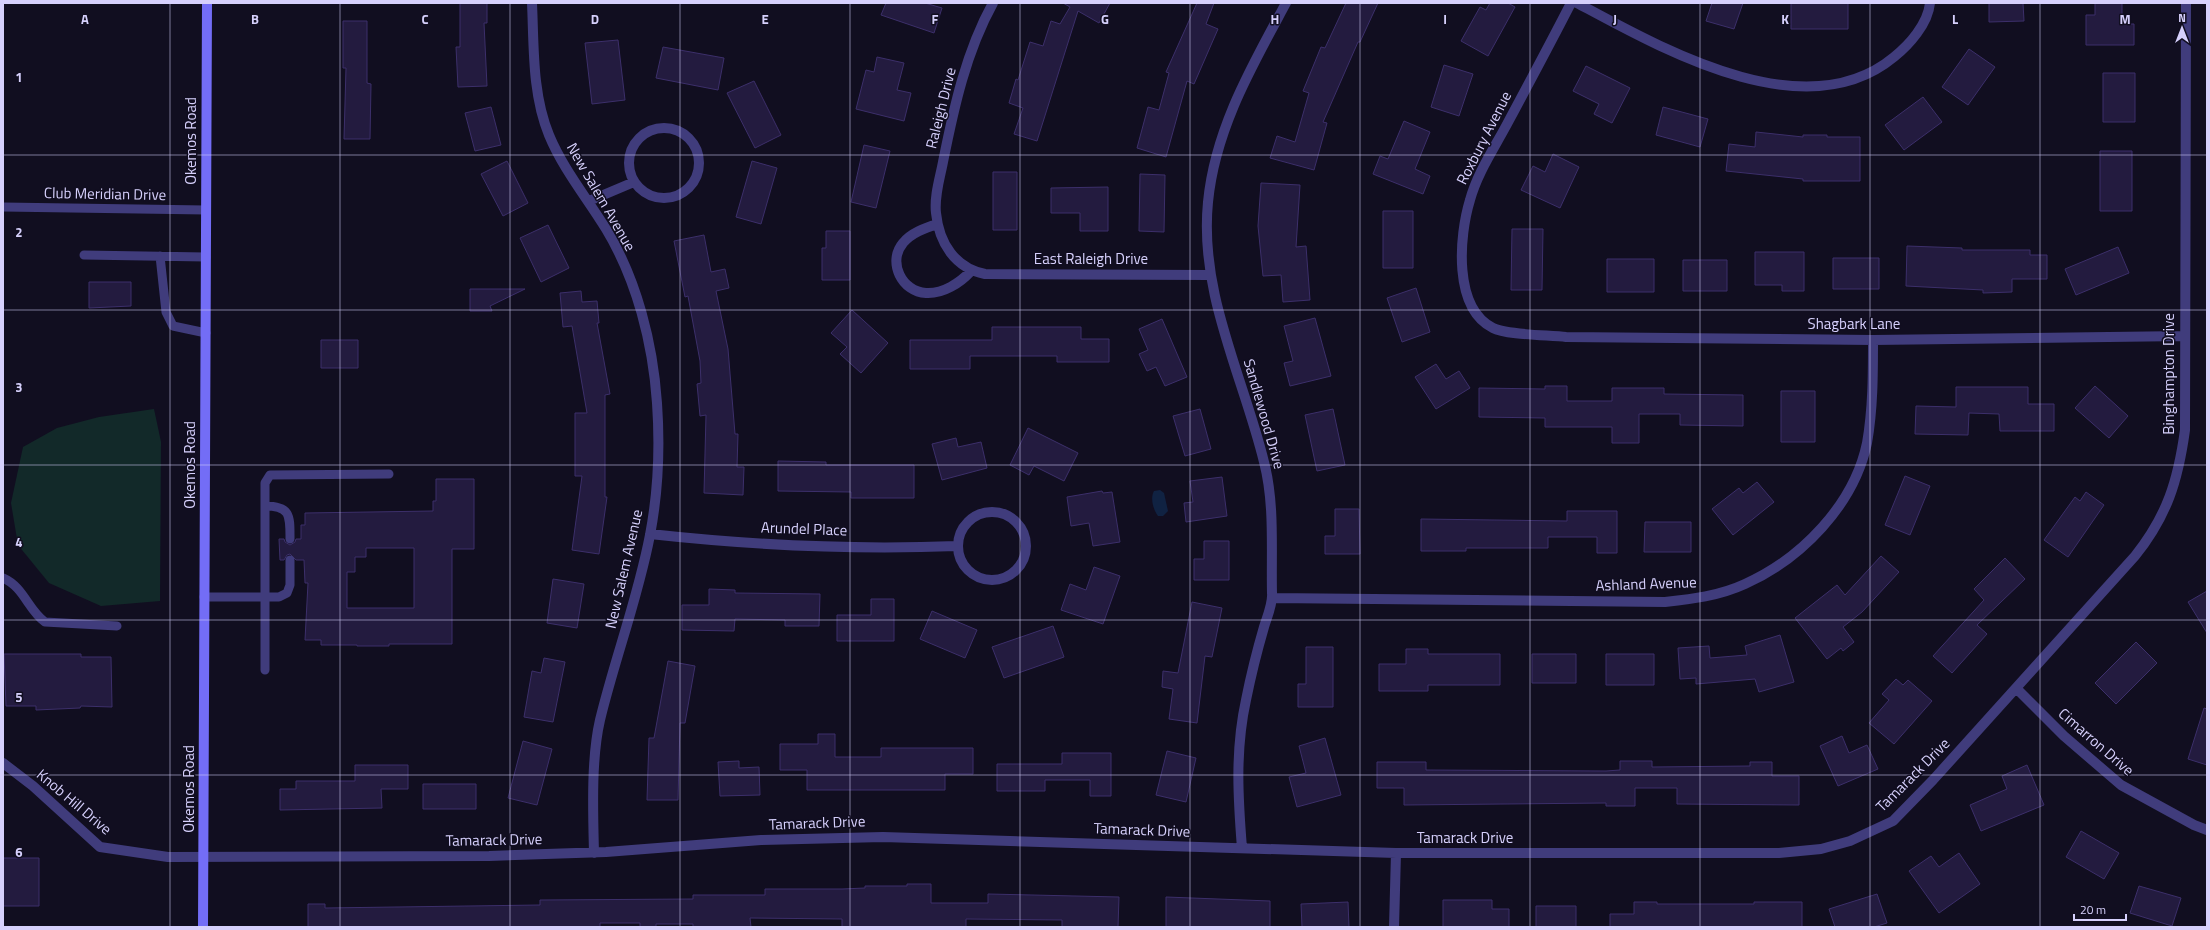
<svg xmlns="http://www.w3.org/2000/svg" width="2210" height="930" viewBox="0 0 2210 930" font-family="'Titillium Web',sans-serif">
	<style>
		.green { fill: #122929 }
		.water { fill: #102242 }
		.building { fill: #231b3f; stroke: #3c2f6a; fill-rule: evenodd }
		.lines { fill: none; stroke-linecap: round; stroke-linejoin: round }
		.lane { stroke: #403c7c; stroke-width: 9 }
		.street { stroke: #403c7c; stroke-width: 10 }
		.secondary { stroke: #736df6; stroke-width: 10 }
		.grid { fill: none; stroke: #d6d0fc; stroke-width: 1; stroke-opacity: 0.55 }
		.labels { text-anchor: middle; stroke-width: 3; stroke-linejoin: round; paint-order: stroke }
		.street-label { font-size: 15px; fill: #d6d0fc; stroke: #110e20 }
		.grid-label { font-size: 13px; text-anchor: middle; font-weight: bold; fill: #d6d0fc; stroke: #110e20; stroke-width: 3; stroke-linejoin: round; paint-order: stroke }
	</style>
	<rect width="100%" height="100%" fill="#110e20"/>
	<!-- green -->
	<path class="green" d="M 154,409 L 161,442 L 160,601 L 101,606 L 49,583 L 18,545 L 11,503 L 23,447 L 57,428 L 99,417 Z"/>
	<!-- water -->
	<path class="water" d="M 1160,490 L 1164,493 L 1168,511 L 1163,516 L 1158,516 C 1153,509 1150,498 1154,491 Z"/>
	<!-- building -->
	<path class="building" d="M 460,3 L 487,3 L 487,23 L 484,23 L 487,86 L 458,87 L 456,47 L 460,47 Z
		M 886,3 L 925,3 L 942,8 L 934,33 L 881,15 Z
		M 1063,3 L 1110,3 L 1099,23 L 1078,11 L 1037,141 L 1014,134 L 1023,108 L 1009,103 L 1016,79 L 1018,80 L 1030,42 L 1043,46 L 1051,21 L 1060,24 L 1070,7 Z
		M 1197,3 L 1214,3 L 1206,24 L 1218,29 L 1194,84 L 1187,81 L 1166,157 L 1137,148 L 1148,107 L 1159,110 L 1169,73 L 1166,72 Z
		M 1346,3 L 1378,3 L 1360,42 L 1358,42 L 1323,122 L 1327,123 L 1314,170 L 1270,158 L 1277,136 L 1295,142 L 1309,93 L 1303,91 L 1321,47 L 1325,48 Z
		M 1490,3 L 1508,3 L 1515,7 L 1488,56 L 1461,41 L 1480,7 L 1486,10 Z
		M 1712,3 L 1743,3 L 1734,29 L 1706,21 Z
		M 1791,3 L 1848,3 L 1848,29 L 1791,29 Z
		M 1989,3 L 2023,3 L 2024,21 L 1989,22 Z
		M 2095,3 L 2122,3 L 2122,24 L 2134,24 L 2134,45 L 2086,45 L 2086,15 L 2095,15 Z
		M 343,21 L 367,21 L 367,83 L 371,84 L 370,139 L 344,139 L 346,68 L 343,68 Z
		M 618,40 L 625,100 L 592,104 L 585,43 Z
		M 663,47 L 724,58 L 718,90 L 656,78 Z
		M 1969,49 L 1995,67 L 1968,105 L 1942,87 Z
		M 877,57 L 904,63 L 897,90 L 911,93 L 904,121 L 856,109 L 866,70 L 874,72 Z
		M 1444,65 L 1473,74 L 1459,116 L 1431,107 Z
		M 1586,66 L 1630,88 L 1612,123 L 1594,114 L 1599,104 L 1573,91 Z
		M 2103,73 L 2135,73 L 2135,122 L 2103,122 Z
		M 754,81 L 781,135 L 755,148 L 727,93 Z
		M 1923,97 L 1942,122 L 1904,150 L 1885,125 Z
		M 491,107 L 501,145 L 475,151 L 465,113 Z
		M 1663,107 L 1708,119 L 1700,147 L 1656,135 Z
		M 1404,121 L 1430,132 L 1415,169 L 1430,176 L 1423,194 L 1373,174 L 1380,156 L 1388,159 Z
		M 1756,132 L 1803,137 L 1803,135 L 1827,135 L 1827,137 L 1860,137 L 1860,181 L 1803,181 L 1803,179 L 1726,171 L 1729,144 L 1755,147 Z
		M 864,145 L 890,151 L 876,208 L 851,202 Z
		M 2100,151 L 2132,151 L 2132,211 L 2100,211 Z
		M 1553,154 L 1579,167 L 1560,208 L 1521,190 L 1533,166 L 1545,172 Z
		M 507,161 L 528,203 L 503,216 L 481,174 Z
		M 752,161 L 777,168 L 761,224 L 736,217 Z
		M 993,172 L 1017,172 L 1017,230 L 993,230 Z
		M 1140,174 L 1165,175 L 1164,232 L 1139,231 Z
		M 1261,183 L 1300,185 L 1296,247 L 1306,246 L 1310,300 L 1283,302 L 1281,275 L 1263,276 L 1258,226 Z
		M 1108,187 L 1108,231 L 1080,231 L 1080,213 L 1051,213 L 1051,188 Z
		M 1383,211 L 1413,211 L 1413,268 L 1383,268 Z
		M 548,225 L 569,268 L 541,282 L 520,238 Z
		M 1512,229 L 1543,229 L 1542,290 L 1511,290 Z
		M 826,231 L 850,231 L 850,280 L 822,280 L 822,248 L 826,248 Z
		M 704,235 L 711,272 L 725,269 L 729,288 L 716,291 L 728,349 L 735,434 L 738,434 L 737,467 L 744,467 L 743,495 L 704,493 L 706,415 L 700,416 L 697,384 L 701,383 L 700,361 L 688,296 L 685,297 L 674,241 Z
		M 1907,246 L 1962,248 L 1962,250 L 2030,250 L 2030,255 L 2047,255 L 2047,279 L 2012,279 L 2012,292 L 1983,293 L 1983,290 L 1906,286 Z
		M 2118,247 L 2129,273 L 2076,295 L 2065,269 Z
		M 1755,252 L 1804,252 L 1804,291 L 1782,291 L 1782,285 L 1755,285 Z
		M 1833,258 L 1879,258 L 1879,289 L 1833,289 Z
		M 1607,259 L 1654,259 L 1654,292 L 1607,292 Z
		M 1683,260 L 1727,260 L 1727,291 L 1683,291 Z
		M 89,282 L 131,282 L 131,306 L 89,308 Z
		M 1416,288 L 1430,332 L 1402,342 L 1387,298 Z
		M 470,289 L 525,289 L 490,306 L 492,311 L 470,311 Z
		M 581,291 L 582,302 L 597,301 L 599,323 L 597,323 L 610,394 L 605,395 L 605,497 L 607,497 L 599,554 L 572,550 L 582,476 L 575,476 L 575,413 L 587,413 L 572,326 L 563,327 L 560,293 Z
		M 852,310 L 888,343 L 861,373 L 840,354 L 847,347 L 831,333 Z
		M 1315,318 L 1331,376 L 1290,386 L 1284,363 L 1293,361 L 1284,326 Z
		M 1162,319 L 1187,377 L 1165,386 L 1156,367 L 1147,371 L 1139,354 L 1148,350 L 1139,329 Z
		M 992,327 L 1081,327 L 1081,339 L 1109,339 L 1109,362 L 1057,362 L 1057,356 L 970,356 L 970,369 L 910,369 L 910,340 L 992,340 Z
		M 321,340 L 358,340 L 358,368 L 321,368 Z
		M 1436,364 L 1446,379 L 1459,371 L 1470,388 L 1436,409 L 1415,377 Z
		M 1545,386 L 1567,386 L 1567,401 L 1612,401 L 1612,388 L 1664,388 L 1664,394 L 1743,395 L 1743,426 L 1680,425 L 1680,414 L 1639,414 L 1639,443 L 1612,443 L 1612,427 L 1545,427 L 1545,418 L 1479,417 L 1479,388 L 1545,389 Z
		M 2095,386 L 2128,416 L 2109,438 L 2075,408 Z
		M 1956,387 L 2028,387 L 2028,404 L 2054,404 L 2054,431 L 2000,431 L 1999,414 L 1969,413 L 1968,435 L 1915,434 L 1916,406 L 1956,407 Z
		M 1781,391 L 1815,391 L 1815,442 L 1781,442 Z
		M 1200,409 L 1211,449 L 1185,456 L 1173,416 Z
		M 1333,409 L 1345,465 L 1317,471 L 1305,415 Z
		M 1028,428 L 1078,453 L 1064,481 L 1034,466 L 1029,475 L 1010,465 Z
		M 956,438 L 958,447 L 981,442 L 987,468 L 942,480 L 932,444 Z
		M 778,461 L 826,462 L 826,465 L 914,465 L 914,498 L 851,498 L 851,492 L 778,491 Z
		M 1905,476 L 1930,486 L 1910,535 L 1885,525 Z
		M 1222,477 L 1227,516 L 1186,522 L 1184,503 L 1193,502 L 1190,481 Z
		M 436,479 L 474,479 L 474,549 L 452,549 L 452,644 L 389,644 L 389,646 L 357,646 L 357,645 L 321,645 L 321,640 L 305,640 L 308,583 L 305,583 L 304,560 L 296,560 L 290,554 L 287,555 L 284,560 L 280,560 L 279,539 L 284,539 L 285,542 L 290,545 L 295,542 L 296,539 L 301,539 L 301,525 L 305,525 L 305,513 L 433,511 L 433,501 L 436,501 ZM 366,548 L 414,548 L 414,608 L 347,608 L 347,572 L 355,572 L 355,557 L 366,557 Z
		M 1757,482 L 1774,502 L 1733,535 L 1712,509 L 1739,488 L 1743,493 Z
		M 1102,491 L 1103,493 L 1112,492 L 1120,542 L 1093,546 L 1089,523 L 1071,526 L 1067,497 Z
		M 2086,492 L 2104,505 L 2068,557 L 2044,540 L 2075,497 L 2080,501 Z
		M 1335,509 L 1359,509 L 1360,554 L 1325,554 L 1325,536 L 1335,536 Z
		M 1567,511 L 1617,511 L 1617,553 L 1597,553 L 1597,537 L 1548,537 L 1548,548 L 1466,548 L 1466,551 L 1421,551 L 1421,519 L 1567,521 Z
		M 1645,522 L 1691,522 L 1691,552 L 1644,552 Z
		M 1204,541 L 1229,541 L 1229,580 L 1194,580 L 1194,559 L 1204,559 Z
		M 1881,556 L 1899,572 L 1862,612 L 1843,627 L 1854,642 L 1843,651 L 1841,648 L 1827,659 L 1795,618 L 1837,585 L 1845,595 Z
		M 2005,558 L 2025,579 L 1977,625 L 1987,634 L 1952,673 L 1933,656 L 1984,600 L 1974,589 Z
		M 1094,567 L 1120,576 L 1103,624 L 1061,610 L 1070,584 L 1086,590 Z
		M 553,579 L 584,584 L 577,628 L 547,623 Z
		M 709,589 L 735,590 L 735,593 L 820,594 L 819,626 L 785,626 L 785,620 L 735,619 L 734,631 L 682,630 L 682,605 L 709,605 Z
		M 2207,591 L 2207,633 L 2188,602 Z
		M 871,599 L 894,599 L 894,641 L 837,641 L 837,615 L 871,615 Z
		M 1192,602 L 1222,608 L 1212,657 L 1205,656 L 1197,723 L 1169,719 L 1173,689 L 1162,687 L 1163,671 L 1178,673 Z
		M 932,611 L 977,630 L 965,658 L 920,639 Z
		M 1053,626 L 1064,657 L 1004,678 L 992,647 Z
		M 1780,635 L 1794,682 L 1759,692 L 1755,679 L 1696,684 L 1696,678 L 1680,679 L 1678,648 L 1709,646 L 1710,658 L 1747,655 L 1745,646 Z
		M 2136,642 L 2157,663 L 2116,704 L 2095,683 Z
		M 1306,647 L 1333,647 L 1333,707 L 1298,707 L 1298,684 L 1306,684 Z
		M 1406,649 L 1428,649 L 1428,654 L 1500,654 L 1500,685 L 1428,685 L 1428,691 L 1379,691 L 1379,664 L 1406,664 Z
		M 4,654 L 81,654 L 81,657 L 111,657 L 112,707 L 81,706 L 80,708 L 36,710 L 36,706 L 6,706 Z
		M 1532,654 L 1576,654 L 1576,683 L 1532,683 Z
		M 1606,654 L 1654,654 L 1654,685 L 1606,685 Z
		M 544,658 L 565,662 L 553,722 L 524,717 L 532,671 L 541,673 Z
		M 668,661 L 695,666 L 685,723 L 680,723 L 678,800 L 647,800 L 649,738 L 654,738 Z
		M 1896,679 L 1903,685 L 1908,680 L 1932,701 L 1894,744 L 1869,723 L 1889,700 L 1882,694 Z
		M 2204,708 L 2207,709 L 2207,765 L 2188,759 Z
		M 818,734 L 835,734 L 835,757 L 881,757 L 881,748 L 973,748 L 973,774 L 945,774 L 945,790 L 807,790 L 807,770 L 780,770 L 780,744 L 818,744 Z
		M 1842,736 L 1849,753 L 1867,745 L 1878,769 L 1838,786 L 1820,746 Z
		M 1325,738 L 1341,795 L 1297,807 L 1289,777 L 1306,773 L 1299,746 Z
		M 523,741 L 552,749 L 537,805 L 508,798 Z
		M 1167,751 L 1196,758 L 1186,802 L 1156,795 Z
		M 1062,753 L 1111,753 L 1111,796 L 1090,796 L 1090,780 L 1045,780 L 1045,791 L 997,791 L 997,764 L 1062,764 Z
		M 739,761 L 739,768 L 759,767 L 760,795 L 720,796 L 718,762 Z
		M 1620,761 L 1652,761 L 1652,767 L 1750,766 L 1750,762 L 1772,762 L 1772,776 L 1799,776 L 1799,805 L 1677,804 L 1677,788 L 1635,788 L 1635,806 L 1606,806 L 1606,803 L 1404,805 L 1404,788 L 1377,788 L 1377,762 L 1426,762 L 1426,770 L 1606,771 L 1620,770 Z
		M 355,765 L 408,765 L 408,789 L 381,789 L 382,808 L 280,810 L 280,789 L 296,789 L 296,781 L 355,781 Z
		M 2027,765 L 2044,805 L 1981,831 L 1970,805 L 2007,789 L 2002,776 Z
		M 423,784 L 476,784 L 476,809 L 423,809 Z
		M 2081,831 L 2119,853 L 2104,879 L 2066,857 Z
		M 1959,853 L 1980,884 L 1939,913 L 1909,871 L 1931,856 L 1939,867 Z
		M 3,858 L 39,858 L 39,906 L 3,906 Z
		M 907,884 L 931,884 L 931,903 L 988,903 L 988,894 L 1119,897 L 1118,927 L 1062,927 L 1062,920 L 966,919 L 966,927 L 842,927 L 842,919 L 750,918 L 751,927 L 693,927 L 693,924 L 656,924 L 656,927 L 640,927 L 640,923 L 600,923 L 600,927 L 308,927 L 308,904 L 325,904 L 325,908 L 540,905 L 540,900 L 693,899 L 693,895 L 765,895 L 765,889 L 842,889 L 865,888 L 865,886 L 907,886 Z
		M 2139,886 L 2181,898 L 2172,926 L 2130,913 Z
		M 1877,894 L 1887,923 L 1874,927 L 1835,927 L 1829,909 Z
		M 1166,897 L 1270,901 L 1270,927 L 1166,927 Z
		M 1443,900 L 1492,900 L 1492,909 L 1509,909 L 1509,927 L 1443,927 Z
		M 1348,902 L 1349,927 L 1302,927 L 1301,904 Z
		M 1634,902 L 1657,902 L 1657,904 L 1754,904 L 1754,902 L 1802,902 L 1802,927 L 1610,927 L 1610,914 L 1634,914 Z
		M 1536,906 L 1576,906 L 1576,927 L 1536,927 Z"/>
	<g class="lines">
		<!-- lane -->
		<path class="lane" d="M 3,207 L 206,210
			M 84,255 L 206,257
			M 160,256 L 166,312 L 173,326 L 206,333
			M 265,506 C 291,506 290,516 290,539
			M 3,578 C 24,587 28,610 45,622 L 117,626
			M 204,597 L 265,597 L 265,483 L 270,475 L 389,474
			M 265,670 L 265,597 L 279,597 L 287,593 L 290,585 L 290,560"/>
		<!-- street -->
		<path class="street" d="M 532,3 C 534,46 532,94 549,135 C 563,169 587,198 606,229 C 637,280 653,344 657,403 C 660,446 658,493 650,535 C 638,598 615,658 600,720 C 591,759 593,812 594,853
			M 993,3 C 966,52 954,107 943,162 C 940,178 934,196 936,213 C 939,243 955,268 985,274 L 1210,275
			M 1571,3 C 1550,44 1528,85 1506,126 C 1493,150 1477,174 1470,200 C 1459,236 1453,308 1493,328 C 1506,335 1549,335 1566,337 L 1873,340 L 2185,336
			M 1577,3 C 1661,48 1805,131 1894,57 C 1909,45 1928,24 1930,3
			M629 163a35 35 0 1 1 70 0a35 35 0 1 1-70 0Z
			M 589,201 L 634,182
			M 937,224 C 925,228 911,233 903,243 C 887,262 902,292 926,293 C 943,294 960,283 971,271
			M958 546a34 34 0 1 1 68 0a34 34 0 1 1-68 0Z
			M 650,534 C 750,545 857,550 957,546
			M 1272,598 L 1665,602 C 1692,599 1719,596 1745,584 C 1801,559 1854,505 1867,443 C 1873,409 1873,374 1873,340
			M 2016,688 L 2064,736 L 2121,785 L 2194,825 L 2207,830
			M 3,763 L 33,786 L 100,847 L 168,857 L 489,856 L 606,852 L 761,840 L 883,837 L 1396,853 L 1779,853 L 1821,849 L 1850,841 L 1893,821 L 1933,780 L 2135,556 C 2167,516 2178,481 2185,430 L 2186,3
			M 1242,848 C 1238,798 1235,750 1246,700 C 1251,675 1257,651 1264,627 C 1267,617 1273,604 1272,593 C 1271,551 1275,504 1264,462 C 1243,376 1199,293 1208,202 C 1215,129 1252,66 1286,3
			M 1394,927 L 1396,853"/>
		<!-- secondary -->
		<path class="secondary" d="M 203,927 L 207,3"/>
	</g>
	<!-- grid -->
	<path class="grid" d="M 170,3 L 170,927M 340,3 L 340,927M 510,3 L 510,927M 680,3 L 680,927M 850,3 L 850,927M 1020,3 L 1020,927M 1190,3 L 1190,927M 1360,3 L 1360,927M 1530,3 L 1530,927M 1700,3 L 1700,927M 1870,3 L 1870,927M 2040,3 L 2040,927M 3,155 L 2207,155M 3,310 L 2207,310M 3,465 L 2207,465M 3,620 L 2207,620M 3,775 L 2207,775"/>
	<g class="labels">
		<!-- street labels -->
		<g class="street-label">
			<text transform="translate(941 108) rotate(-76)" y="5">Raleigh Drive</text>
			<text transform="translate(1484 138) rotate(-63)" y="5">Roxbury Avenue</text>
			<text transform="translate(191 141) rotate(-90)" y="5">Okemos Road</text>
			<text transform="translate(105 194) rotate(1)" y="5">Club Meridian Drive</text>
			<text transform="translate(601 197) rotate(60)" y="5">New Salem Avenue</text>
			<text x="1091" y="264">East Raleigh Drive</text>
			<text x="1854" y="329">Shagbark Lane</text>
			<text transform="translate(2169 374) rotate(-90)" y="5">Binghampton Drive</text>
			<text transform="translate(1264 414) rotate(74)" y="5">Sandlewood Drive</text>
			<text transform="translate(190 465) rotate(-90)" y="5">Okemos Road</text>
			<text transform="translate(804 529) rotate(2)" y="5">Arundel Place</text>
			<text transform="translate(624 569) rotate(-77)" y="5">New Salem Avenue</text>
			<text transform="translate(1646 584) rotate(-2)" y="5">Ashland Avenue</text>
			<text transform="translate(2096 742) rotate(41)" y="5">Cimarron Drive</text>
			<text transform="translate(1913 775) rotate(-45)" y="5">Tamarack Drive</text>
			<text transform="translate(189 789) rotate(-90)" y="5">Okemos Road</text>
			<text transform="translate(74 802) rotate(40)" y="5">Knob Hill Drive</text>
			<text transform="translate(817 823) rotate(-2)" y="5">Tamarack Drive</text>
			<text transform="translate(1142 830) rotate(2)" y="5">Tamarack Drive</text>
			<text x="1465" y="843">Tamarack Drive</text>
			<text transform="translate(494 840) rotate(-1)" y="5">Tamarack Drive</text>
		</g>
	</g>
	<g class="grid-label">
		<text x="85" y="24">A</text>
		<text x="255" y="24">B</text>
		<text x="425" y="24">C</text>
		<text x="595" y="24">D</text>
		<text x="765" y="24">E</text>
		<text x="935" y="24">F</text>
		<text x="1105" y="24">G</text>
		<text x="1275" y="24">H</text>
		<text x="1445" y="24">I</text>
		<text x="1615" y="24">J</text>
		<text x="1785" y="24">K</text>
		<text x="1955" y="24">L</text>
		<text x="2125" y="24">M</text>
		<text x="19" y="82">1</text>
		<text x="19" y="237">2</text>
		<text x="19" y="392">3</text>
		<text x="19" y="547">4</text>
		<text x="19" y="702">5</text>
		<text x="19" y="857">6</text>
	</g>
	<!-- border -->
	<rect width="2210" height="930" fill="none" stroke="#d6d0fc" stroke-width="8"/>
	<!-- north arrow -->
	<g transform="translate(2182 28)" stroke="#110e20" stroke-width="3" paint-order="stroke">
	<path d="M0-3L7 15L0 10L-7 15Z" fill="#d6d0fc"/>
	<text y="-6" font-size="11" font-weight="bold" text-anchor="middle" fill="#d6d0fc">N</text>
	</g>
	<!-- scale -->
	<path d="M2074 914v6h52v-6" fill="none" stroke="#d6d0fc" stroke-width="2"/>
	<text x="2080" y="914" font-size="12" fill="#d6d0fc" stroke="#110e20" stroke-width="3" paint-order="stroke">20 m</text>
</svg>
